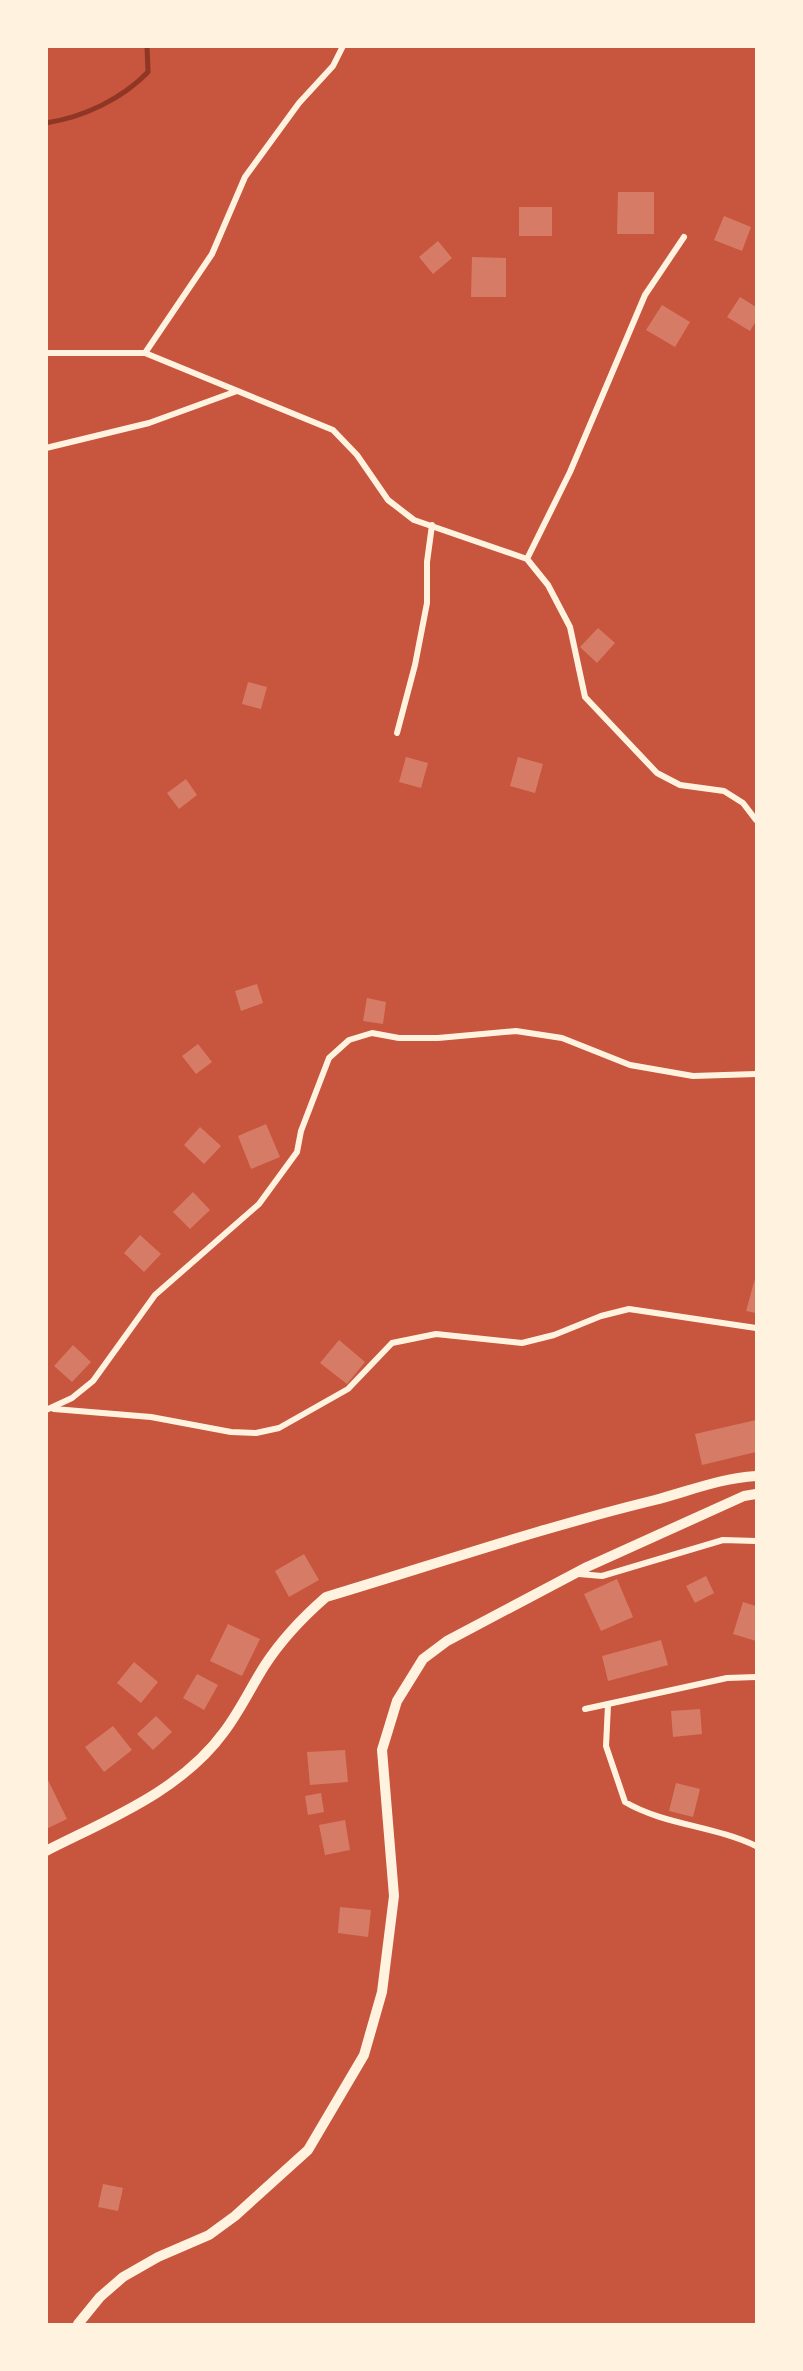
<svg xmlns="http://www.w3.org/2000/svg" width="803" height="2371" viewBox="0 0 803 2371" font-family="'Sofia Sans Condensed',sans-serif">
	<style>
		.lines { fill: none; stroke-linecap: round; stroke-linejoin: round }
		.stream { stroke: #8f3625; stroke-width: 5 }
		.building { fill: #d67c66 }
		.minor { stroke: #fff3e0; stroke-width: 6 }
		.tertiary { stroke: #fff3e0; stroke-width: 10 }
	</style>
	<rect width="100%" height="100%" fill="#c8553d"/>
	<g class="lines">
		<!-- stream -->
		<path class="stream" d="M 46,123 C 84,117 122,99 148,72 L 147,46"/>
	</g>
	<!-- building -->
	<path class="building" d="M 618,192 L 654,192 L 654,234 L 617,234 Z
		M 519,207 L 552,207 L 552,236 L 519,236 Z
		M 724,216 L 751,227 L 742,251 L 714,240 Z
		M 438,241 L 452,258 L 433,274 L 419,257 Z
		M 472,257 L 506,258 L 506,297 L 471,297 Z
		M 740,297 L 756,307 L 756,321 L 750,331 L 727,317 Z
		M 662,305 L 690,322 L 675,347 L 646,330 Z
		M 598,628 L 615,643 L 597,663 L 580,647 Z
		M 248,682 L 267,687 L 261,709 L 242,704 Z
		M 406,757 L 428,763 L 421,788 L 399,782 Z
		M 518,757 L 543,764 L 535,793 L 510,786 Z
		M 186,779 L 197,795 L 179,809 L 167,793 Z
		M 257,984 L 263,1003 L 241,1011 L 235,991 Z
		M 367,998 L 386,1002 L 383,1024 L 363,1021 Z
		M 198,1044 L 212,1062 L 196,1074 L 182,1056 Z
		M 266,1124 L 280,1157 L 251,1169 L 238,1136 Z
		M 200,1127 L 221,1146 L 204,1164 L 184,1145 Z
		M 193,1192 L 210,1210 L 190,1229 L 173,1212 Z
		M 140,1235 L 161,1254 L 144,1272 L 124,1253 Z
		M 756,1275 L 756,1313 L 746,1311 Z
		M 339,1340 L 365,1362 L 347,1384 L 320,1363 Z
		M 73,1345 L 91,1362 L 72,1382 L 54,1366 Z
		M 756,1420 L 756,1452 L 702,1465 L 695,1434 Z
		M 304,1554 L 319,1580 L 289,1597 L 275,1571 Z
		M 706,1576 L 714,1593 L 695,1603 L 686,1586 Z
		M 617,1579 L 633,1617 L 601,1631 L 584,1594 Z
		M 743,1602 L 756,1606 L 756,1641 L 733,1634 Z
		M 228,1624 L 260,1639 L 242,1676 L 210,1661 Z
		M 661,1640 L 668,1665 L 608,1681 L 602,1656 Z
		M 134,1662 L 158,1682 L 141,1703 L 117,1683 Z
		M 197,1674 L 218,1685 L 204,1710 L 183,1698 Z
		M 700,1709 L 702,1734 L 673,1737 L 671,1711 Z
		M 156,1716 L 172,1732 L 153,1750 L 137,1734 Z
		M 113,1726 L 132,1750 L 104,1772 L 85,1747 Z
		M 345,1750 L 348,1782 L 310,1785 L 307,1752 Z
		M 46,1776 L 67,1819 L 46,1829 Z
		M 676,1783 L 700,1789 L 693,1817 L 669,1811 Z
		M 321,1793 L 324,1812 L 308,1815 L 305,1796 Z
		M 345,1820 L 350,1850 L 325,1855 L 319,1825 Z
		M 340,1907 L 371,1910 L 368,1937 L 338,1933 Z
		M 103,2184 L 123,2188 L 118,2211 L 98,2207 Z"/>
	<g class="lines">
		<!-- minor -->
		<path class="minor" d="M 46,353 L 145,353 L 333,430 L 357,455 L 388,500 L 414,520 L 527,559 L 548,585 L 570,627 L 585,697 L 657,773 L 680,785 L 724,791 L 743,803 L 756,820
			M 145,353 L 212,254 L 245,177 L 299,103 L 333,66 L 343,46
			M 46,448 L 149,423 L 237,391
			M 527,559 L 570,472 L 645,295 L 684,237
			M 397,733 L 415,665 L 427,603 L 427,562 L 432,525
			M 54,1409 L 151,1417 L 231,1432 L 256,1433 L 279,1428 L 348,1389 L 392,1343 L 436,1334 L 522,1343 L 554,1335 L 601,1316 L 629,1309 L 756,1328
			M 46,1410 L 72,1398 L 93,1381 L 155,1295 L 259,1204 L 297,1152 L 301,1131 L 329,1058 L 349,1040 L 372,1033 L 399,1038 L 438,1038 L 516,1031 L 562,1038 L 630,1065 L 693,1076 L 756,1074
			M 579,1574 L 602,1576 L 723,1540 L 756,1541
			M 608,1705 L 606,1746 L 625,1802 C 664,1825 715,1826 756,1846
			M 585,1709 L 727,1678 L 756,1677"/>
		<!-- tertiary -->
		<path class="tertiary" d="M 46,1851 C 109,1819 181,1791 224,1732 C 240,1711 251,1687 265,1665 C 282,1639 303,1617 326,1597 C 436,1564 544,1527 655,1500 C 689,1491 721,1478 756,1476
			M 78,2324 L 100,2297 L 123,2277 L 158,2257 L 209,2235 L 235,2216 L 308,2150 L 364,2055 L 382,1992 L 394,1896 L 382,1750 L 397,1701 L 423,1659 L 447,1641 L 587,1567 L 744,1496 L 756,1494"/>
	</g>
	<!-- border -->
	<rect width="803" height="2371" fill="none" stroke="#fff3e0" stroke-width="96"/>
</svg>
